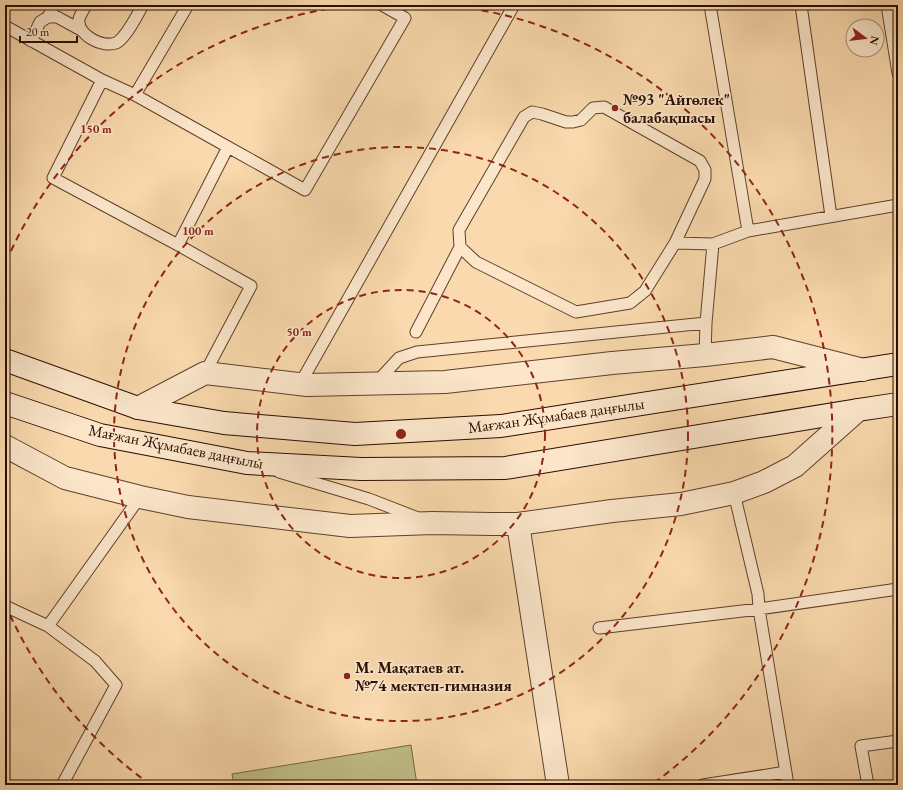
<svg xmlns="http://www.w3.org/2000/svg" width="903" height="790" viewBox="0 0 903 790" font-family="'EB Garamond',serif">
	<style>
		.green { fill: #c1be88; stroke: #766644 }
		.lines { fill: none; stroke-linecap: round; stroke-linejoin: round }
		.service-casing { stroke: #5e402b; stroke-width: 13 }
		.minor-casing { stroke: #5e402b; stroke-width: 24 }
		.secondary-casing { stroke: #2a0d00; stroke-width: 24 }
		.service { stroke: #fbe6ca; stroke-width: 11 }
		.minor { stroke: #fbe6ca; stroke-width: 22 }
		.secondary { stroke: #fbe6ca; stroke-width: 22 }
		.ring { fill: none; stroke: #8f2418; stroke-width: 2; stroke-dasharray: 7 5 }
		.poi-dot { fill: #8f2418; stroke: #fbe6ca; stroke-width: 1.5 }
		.labels { text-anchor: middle; stroke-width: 3.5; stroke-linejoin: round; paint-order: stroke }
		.poi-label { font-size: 16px; font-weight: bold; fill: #2a0d00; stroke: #fbe6ca; text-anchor: start }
		.street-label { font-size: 16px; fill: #2a0d00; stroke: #fbe6ca }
		.centre { fill: #8f2418; stroke: #fbe6ca; stroke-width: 2 }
		.ring-label { font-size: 12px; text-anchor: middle; font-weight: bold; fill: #8f2418; stroke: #fbe6ca; stroke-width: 3.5; stroke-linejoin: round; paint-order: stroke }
	</style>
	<rect width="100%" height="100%" fill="#f9d9ad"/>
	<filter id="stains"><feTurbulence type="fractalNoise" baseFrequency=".005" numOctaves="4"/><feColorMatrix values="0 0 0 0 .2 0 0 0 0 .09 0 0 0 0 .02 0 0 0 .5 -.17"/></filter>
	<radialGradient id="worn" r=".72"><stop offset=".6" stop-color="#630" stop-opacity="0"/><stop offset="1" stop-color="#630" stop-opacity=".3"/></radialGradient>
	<!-- green -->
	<path class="green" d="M 411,745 L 417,785 L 234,785 L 232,774 Z"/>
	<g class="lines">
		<defs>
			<path id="service" d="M 86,5 C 84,9 80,15 79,19 C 77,35 102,48 116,43 C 126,38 137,15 143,5
				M 801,5 L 831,216
				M 887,5 L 898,73
				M 48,17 L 54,5
				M 5,26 L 102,80 L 135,95 L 188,5
				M 31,41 L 40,22 L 48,17 L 57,17 L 81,30
				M 102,80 L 53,178 L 178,245
				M 135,95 L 228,147
				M 604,107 L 700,161 L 705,170 L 705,179 L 675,243 L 645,291 L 630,303 L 576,312 L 476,262 L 460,247 L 459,230 L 524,117 L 532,112 L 542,114 L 566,122 L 573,122 L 581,120 L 593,108 Z
				M 748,231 L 898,205
				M 675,243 L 713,244
				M 416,332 L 460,247
				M 705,355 L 706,323 L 713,244 L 748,231 L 710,5
				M 205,373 L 251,286 L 178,245 L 228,147 L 305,190 L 405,18 L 382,5
				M 376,383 L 399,358 L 417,352 L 706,323
				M 300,384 L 514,5
				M 279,472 L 369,499 L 418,518
				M 734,493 L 758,594 L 759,609 L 788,785
				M 5,606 L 48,626 L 140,497
				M 48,626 L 95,661 L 116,685 L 62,785
				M 599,628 L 759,609 L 898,589
				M 703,785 L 786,772
				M 868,785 L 861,746 L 898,741"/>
			<path id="minor" d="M 138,408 L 205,373 L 307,385 L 445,382 L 612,363 L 705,355 L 773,347 L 863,370
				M 5,446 L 65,478 L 140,497 L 188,507 L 350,526 L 432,523 L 492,524 L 518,524 L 612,511 L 681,504 L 734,493 L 764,482 L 795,466 L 858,410
				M 518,524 L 558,785"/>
			<path id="secondary" d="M 5,360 L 138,408 L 224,423 L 355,434 L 501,426 L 898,364
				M 5,403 L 100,435 L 247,463 L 361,469 L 505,468 L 858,410 L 898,404"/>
		</defs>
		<!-- service casing -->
		<use href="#service" class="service-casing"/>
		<!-- minor casing -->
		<use href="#minor" class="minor-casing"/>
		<!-- secondary casing -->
		<use href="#secondary" class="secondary-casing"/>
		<!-- service -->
		<use href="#service" class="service"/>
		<!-- minor -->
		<use href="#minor" class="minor"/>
		<!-- secondary -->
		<use href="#secondary" class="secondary"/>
	</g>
	<!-- distance rings -->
	<g class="ring">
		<circle cx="401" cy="434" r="144"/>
		<circle cx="401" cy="434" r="287"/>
		<path d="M151 785A431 431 0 0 1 6 606M6 262A431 431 0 0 1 356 5M446 5A431 431 0 0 1 651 785"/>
	</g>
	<!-- markers -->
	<g class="poi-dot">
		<circle cx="615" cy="108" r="4"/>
		<circle cx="347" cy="676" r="4"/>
	</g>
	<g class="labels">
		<!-- poi labels -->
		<g class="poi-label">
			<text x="623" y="105">№93 "Айгөлек"<tspan x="623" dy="18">балабақшасы</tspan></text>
			<text x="355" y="673">М. Мақатаев ат.<tspan x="355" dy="18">№74 мектеп-гимназия</tspan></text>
		</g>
		<!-- street labels -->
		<g class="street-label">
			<text transform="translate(556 415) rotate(-8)" y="6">Мағжан Жұмабаев даңғылы</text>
			<text transform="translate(176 446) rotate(11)" y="6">Мағжан Жұмабаев даңғылы</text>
		</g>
	</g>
	<circle cx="401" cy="434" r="6" class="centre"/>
	<g class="ring-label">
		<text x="96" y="133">150 m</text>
		<text x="198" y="235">100 m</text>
		<text x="299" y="336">50 m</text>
	</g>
	<!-- margin -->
	<rect width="903" height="790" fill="none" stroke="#f9d9ad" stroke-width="20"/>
	<rect x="6" y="6" width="891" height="778" fill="none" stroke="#2a0d00" stroke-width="2"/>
	<rect x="10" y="10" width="883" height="770" fill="none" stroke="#2a0d00"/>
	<!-- north arrow -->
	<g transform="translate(865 38) rotate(105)"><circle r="19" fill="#fbe6ca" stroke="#a78f79"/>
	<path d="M0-3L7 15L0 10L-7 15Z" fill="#8f2418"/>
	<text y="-6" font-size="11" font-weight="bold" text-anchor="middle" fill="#2a0d00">N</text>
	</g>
	<!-- scale -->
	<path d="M20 36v6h57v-6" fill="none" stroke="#2a0d00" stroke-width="2"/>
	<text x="26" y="36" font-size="12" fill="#2a0d00" stroke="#fbe6ca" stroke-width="3" paint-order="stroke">20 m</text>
	<rect width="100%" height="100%" filter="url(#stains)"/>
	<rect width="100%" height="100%" fill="url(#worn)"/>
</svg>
